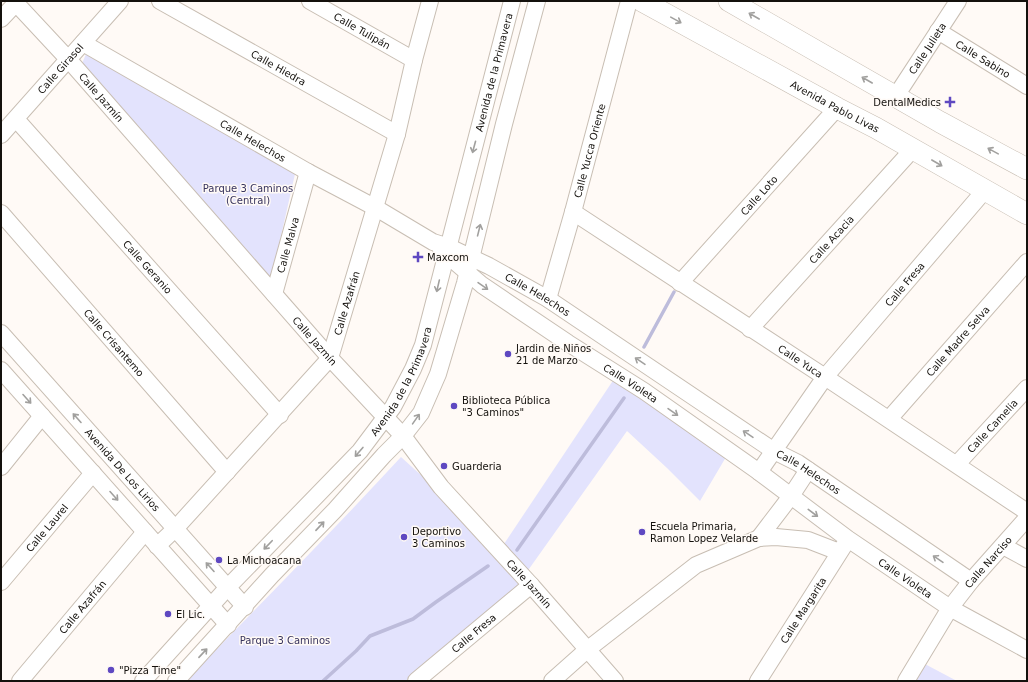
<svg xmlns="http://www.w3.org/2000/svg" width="1028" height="682" viewBox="0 0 1028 682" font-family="'DejaVu Sans',sans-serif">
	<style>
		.green { fill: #e3e3fd }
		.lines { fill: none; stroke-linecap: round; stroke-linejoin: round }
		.stream { stroke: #bdbcdb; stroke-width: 3.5 }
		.minor-casing { stroke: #c8beb3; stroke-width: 18 }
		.major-casing { stroke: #c8beb3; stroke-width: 22 }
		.minor { stroke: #fff; stroke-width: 16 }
		.major { stroke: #fff; stroke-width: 21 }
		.oneway { stroke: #a1a09e }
		.poi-dot { fill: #5e48c1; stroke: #fffaf6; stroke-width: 1.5 }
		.labels { text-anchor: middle; stroke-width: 3; stroke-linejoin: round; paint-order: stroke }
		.street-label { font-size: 10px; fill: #14110d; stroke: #fffaf6 }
		.poi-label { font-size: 10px; fill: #14110d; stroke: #fffaf6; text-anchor: start }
		.park-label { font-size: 10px; fill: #37335e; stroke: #fffaf6 }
	</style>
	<rect width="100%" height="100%" fill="#fffaf6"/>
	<!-- green -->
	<path class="green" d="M 86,54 L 295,174 L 271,280 L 81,66 Z
		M 614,379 L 729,452 L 700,501 L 667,468 L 627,431 L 524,576 L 523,587 L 406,681 L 186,681 C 258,606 331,533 401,457 L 433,486 L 498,553 Z
		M 923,663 L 957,681 L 914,681 Z"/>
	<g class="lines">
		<!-- stream -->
		<path class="stream" d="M 644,347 L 674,292
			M 517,550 L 624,398
			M 323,681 L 356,651 L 370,636 L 413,619 L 436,602 L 488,566"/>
		<defs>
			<g id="minor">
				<path id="s1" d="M 14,1 L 68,59 L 330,358 L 403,436 L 441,487 L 531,585 L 615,681"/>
				<path id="s2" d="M 160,1 L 397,134"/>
				<path id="s3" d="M 310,1 L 414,60"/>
				<path d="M 1,19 L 18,1"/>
				<path id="s4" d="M 938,31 L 1027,86"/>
				<path id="s5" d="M 83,43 L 308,172 L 376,208 L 433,242 L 449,247 L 489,266 L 548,299 L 774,451 L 798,463 L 971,581"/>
				<path id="s6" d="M 896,96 L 958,1"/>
				<path id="s7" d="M 16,119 L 280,415"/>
				<path id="s8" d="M 1,135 L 120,1"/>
				<path id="s9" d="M 573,212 L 825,377 L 1027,512"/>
				<path id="s10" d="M 1,213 L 227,472"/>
				<path id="s11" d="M 441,250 L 482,285 L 568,343 L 644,391 L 759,472 L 848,539 L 950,608 L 1027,650"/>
				<path id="s12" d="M 680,283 L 837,108"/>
				<path id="s13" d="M 274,294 L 308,172"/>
				<path id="s14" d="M 548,299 L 573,212 L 629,1"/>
				<path id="s15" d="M 750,329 L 913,149"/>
				<path id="s16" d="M 1,333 L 245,607"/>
				<path d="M 1,370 L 228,625"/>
				<path id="s17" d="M 889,419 L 1027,262"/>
				<path id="s18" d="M 957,464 L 1027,388"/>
				<path d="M 1,467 L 42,416"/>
				<path id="s19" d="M 759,472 L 825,377 L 985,190"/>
				<path d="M 759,538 L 791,496 L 808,470"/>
				<path id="s20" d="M 157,546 L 175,529 L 330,358 L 397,134 L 414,60 L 430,1"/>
				<path d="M 1003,546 L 1027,559"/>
				<path id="s21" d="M 1,582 L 93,473"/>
				<path id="s22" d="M 20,681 L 145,532"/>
				<path id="s23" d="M 143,681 L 228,587 L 360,451 L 393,407 L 413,369 L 423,345 L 512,1"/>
				<path d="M 176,681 L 272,575 L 335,510 L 384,455 L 403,436 L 421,413 L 438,374 L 465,283 L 504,124 L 537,1"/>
				<path id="s24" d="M 416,681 L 531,585"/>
				<path d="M 552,681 L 588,649 L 696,565 L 759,538 L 776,537 L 808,540 L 839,552"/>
				<path id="s25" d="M 758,681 L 845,544"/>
				<path id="s26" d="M 906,681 L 950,608 L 971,581 L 1027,518"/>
			</g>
			<g id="major">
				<path id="s27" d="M 642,1 L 837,108 L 876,128 L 1027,214"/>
				<path d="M 729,1 L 940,122 L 1027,169"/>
			</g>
		</defs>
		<!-- minor casing -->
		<use href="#minor" class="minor-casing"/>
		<!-- major casing -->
		<use href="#major" class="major-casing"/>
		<!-- minor -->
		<use href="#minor" class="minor"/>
		<!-- major -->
		<use href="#major" class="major"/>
	</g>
	<!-- one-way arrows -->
	<defs><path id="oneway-shaft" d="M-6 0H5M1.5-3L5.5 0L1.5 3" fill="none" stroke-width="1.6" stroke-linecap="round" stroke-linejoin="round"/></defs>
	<g class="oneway">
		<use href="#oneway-shaft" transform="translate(754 16) rotate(-150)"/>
		<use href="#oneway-shaft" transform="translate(676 20) rotate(29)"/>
		<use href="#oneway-shaft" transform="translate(867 80) rotate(-150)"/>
		<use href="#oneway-shaft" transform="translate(474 147) rotate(105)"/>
		<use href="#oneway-shaft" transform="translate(993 151) rotate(-151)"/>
		<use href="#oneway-shaft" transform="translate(937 163) rotate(30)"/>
		<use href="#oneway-shaft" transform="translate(479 230) rotate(-76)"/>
		<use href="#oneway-shaft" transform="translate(438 286) rotate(103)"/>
		<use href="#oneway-shaft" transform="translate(483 286) rotate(35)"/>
		<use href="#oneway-shaft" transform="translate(640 361) rotate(-146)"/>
		<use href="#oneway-shaft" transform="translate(27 399) rotate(48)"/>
		<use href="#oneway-shaft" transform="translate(673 412) rotate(35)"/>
		<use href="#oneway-shaft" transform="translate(77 418) rotate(-132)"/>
		<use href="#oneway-shaft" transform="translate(416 419) rotate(-55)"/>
		<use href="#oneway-shaft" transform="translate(748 434) rotate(-146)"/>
		<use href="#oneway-shaft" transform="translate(359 452) rotate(131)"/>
		<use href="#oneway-shaft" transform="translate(114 496) rotate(48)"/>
		<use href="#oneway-shaft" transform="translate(813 513) rotate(37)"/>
		<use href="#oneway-shaft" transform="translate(320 526) rotate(-47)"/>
		<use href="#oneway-shaft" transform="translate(268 545) rotate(134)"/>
		<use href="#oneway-shaft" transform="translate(938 559) rotate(-146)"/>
		<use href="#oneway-shaft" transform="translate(210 567) rotate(-132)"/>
		<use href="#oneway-shaft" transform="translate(203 653) rotate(-47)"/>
	</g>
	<!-- markers -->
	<g class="poi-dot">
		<path d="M948 96h4v4h4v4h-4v4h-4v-4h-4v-4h4z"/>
		<path d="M416 251h4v4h4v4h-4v4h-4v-4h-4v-4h4z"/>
		<circle cx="508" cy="354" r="4"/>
		<circle cx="454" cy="406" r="4"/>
		<circle cx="444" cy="466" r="4"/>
		<circle cx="642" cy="532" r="4"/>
		<circle cx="404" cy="537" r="4"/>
		<circle cx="219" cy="560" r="4"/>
		<circle cx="168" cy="614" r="4"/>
		<circle cx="111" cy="670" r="4"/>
	</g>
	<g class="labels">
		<!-- street labels -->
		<g class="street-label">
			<text dy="4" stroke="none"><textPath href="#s3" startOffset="60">Calle Tulipán</textPath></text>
			<text dy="4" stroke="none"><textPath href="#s6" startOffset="57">Calle Julieta</textPath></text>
			<text dy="4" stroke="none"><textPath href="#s4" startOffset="53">Calle Sabino</textPath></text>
			<text dy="4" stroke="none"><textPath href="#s2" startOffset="136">Calle Hiedra</textPath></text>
			<text dy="4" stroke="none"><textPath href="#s8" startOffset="89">Calle Girasol</textPath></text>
			<text dy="4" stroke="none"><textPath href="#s23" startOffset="722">Avenida de la Primavera</textPath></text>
			<text dy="4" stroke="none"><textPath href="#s1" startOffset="130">Calle Jazmín</textPath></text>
			<text dy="4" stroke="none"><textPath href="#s27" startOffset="220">Avenida Pablo Livas</textPath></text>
			<text dy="4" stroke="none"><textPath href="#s5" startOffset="196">Calle Helechos</textPath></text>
			<text dy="4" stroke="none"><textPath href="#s14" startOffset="154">Calle Yucca Oriente</textPath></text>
			<text dy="4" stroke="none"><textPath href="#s12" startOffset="118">Calle Loto</textPath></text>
			<text dy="4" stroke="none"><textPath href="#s15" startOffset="121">Calle Acacia</textPath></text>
			<text dy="4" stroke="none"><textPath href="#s13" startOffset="51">Calle Malva</textPath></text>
			<text dy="4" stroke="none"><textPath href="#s7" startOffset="198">Calle Geranio</textPath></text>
			<text dy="4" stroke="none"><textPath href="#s19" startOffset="238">Calle Fresa</textPath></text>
			<text dy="4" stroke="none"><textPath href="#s5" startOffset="520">Calle Helechos</textPath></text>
			<text dy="4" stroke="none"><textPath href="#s20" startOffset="313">Calle Azafrán</textPath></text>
			<text dy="4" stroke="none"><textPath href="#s1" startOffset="454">Calle Jazmín</textPath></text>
			<text dy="4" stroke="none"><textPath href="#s17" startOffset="104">Calle Madre Selva</textPath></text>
			<text dy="4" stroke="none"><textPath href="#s10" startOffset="172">Calle Crisantemo</textPath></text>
			<text dy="4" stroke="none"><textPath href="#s9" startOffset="272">Calle Yuca</textPath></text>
			<text dy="4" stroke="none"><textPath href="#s23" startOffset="398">Avenida de la Primavera</textPath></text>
			<text dy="4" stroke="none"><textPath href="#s11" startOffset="232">Calle Violeta</textPath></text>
			<text dy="4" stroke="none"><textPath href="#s18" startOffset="52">Calle Camelia</textPath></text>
			<text dy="4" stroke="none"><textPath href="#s16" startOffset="183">Avenida De Los Lirios</textPath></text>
			<text dy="4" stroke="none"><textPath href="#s5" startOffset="844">Calle Helechos</textPath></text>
			<text dy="4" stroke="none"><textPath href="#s21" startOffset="71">Calle Laurel</textPath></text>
			<text dy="4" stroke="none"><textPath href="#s26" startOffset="145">Calle Narciso</textPath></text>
			<text dy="4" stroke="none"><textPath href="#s11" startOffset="569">Calle Violeta</textPath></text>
			<text dy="4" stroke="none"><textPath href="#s1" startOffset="778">Calle Jazmín</textPath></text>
			<text dy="4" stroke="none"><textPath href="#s22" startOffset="97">Calle Azafrán</textPath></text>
			<text dy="4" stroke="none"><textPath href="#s25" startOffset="84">Calle Margarita</textPath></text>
			<text dy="4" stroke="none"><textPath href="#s24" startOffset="75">Calle Fresa</textPath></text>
		</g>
		<!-- poi labels -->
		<g class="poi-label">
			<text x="941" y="106" text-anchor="end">DentalMedics</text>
			<text x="427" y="261">Maxcom</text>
			<text x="516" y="352">Jardin de Niños<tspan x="516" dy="12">21 de Marzo</tspan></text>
			<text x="462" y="404">Biblioteca Pública<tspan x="462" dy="12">"3 Caminos"</tspan></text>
			<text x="452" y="470">Guarderia</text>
			<text x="650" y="530">Escuela Primaria,<tspan x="650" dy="12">Ramon Lopez Velarde</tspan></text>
			<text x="412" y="535">Deportivo<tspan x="412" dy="12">3 Caminos</tspan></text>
			<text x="227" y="564">La Michoacana</text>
			<text x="176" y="618">El Lic.</text>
			<text x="119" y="674">"Pizza Time"</text>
		</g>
		<!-- park labels -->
		<g class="park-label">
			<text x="248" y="192">Parque 3 Caminos<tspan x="248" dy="12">(Central)</tspan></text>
			<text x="285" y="644">Parque 3 Caminos</text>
		</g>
	</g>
	<!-- border -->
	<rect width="1028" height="682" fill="none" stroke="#14110d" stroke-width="4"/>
</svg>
